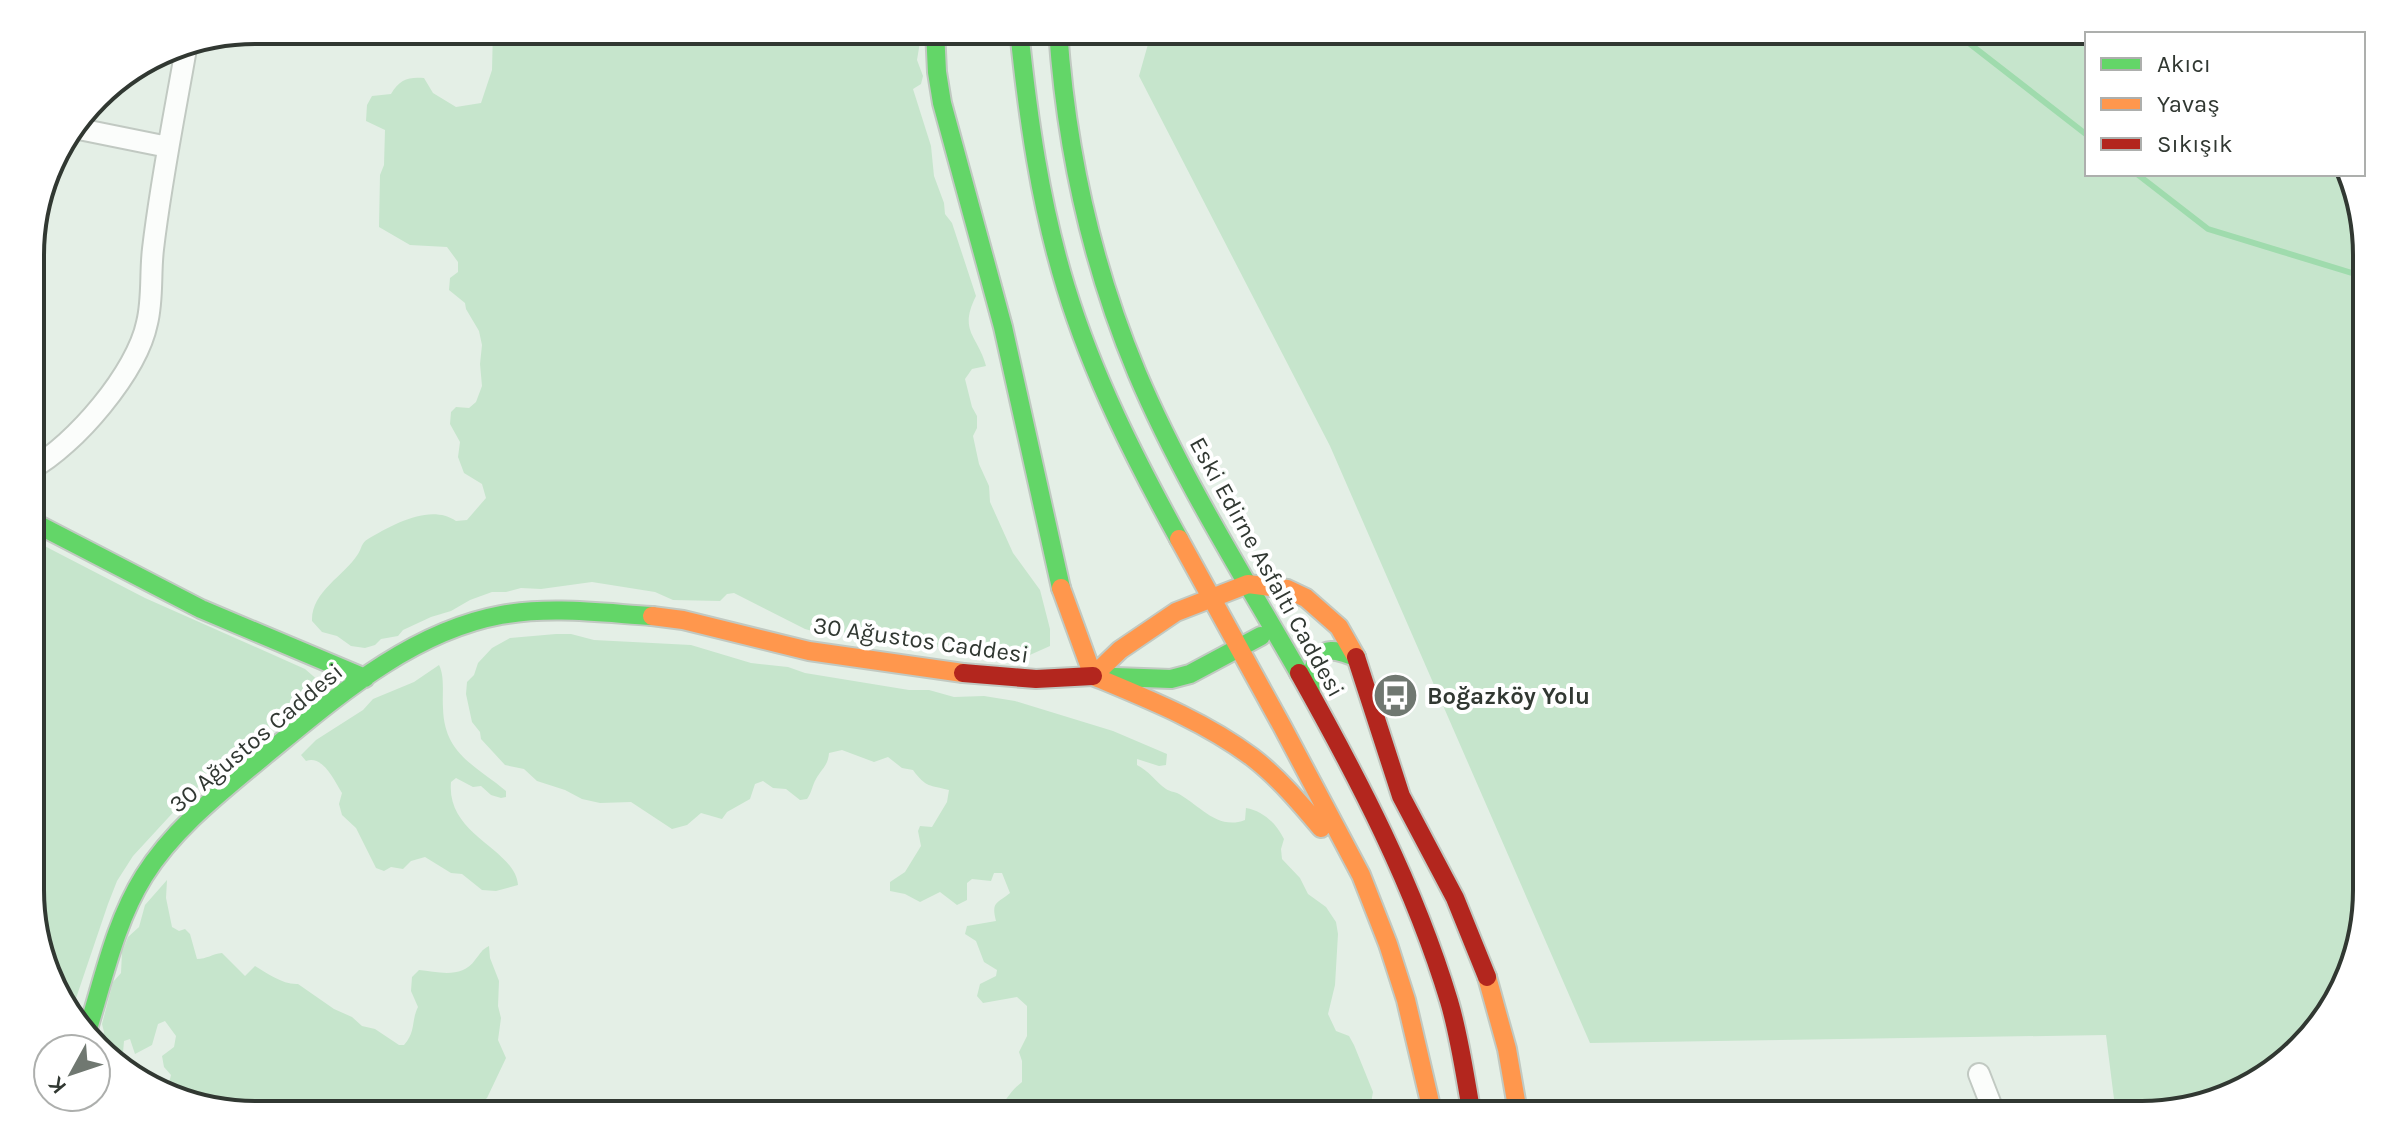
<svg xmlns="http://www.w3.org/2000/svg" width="2397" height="1145" viewBox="0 0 2397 1145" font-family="Karla,sans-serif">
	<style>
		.green { fill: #c6e5cc }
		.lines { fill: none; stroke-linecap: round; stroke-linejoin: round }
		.stream { stroke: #9fdbad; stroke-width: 6 }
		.street-casing { stroke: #c1c9c2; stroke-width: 24 }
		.fast-casing { stroke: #c1c9c2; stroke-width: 22 }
		.slow-casing { stroke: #c1c9c2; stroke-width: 22 }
		.jam-casing { stroke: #c1c9c2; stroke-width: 22 }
		.street { stroke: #fbfdfb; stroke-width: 20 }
		.fast { stroke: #63d668; stroke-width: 18 }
		.slow { stroke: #ff974d; stroke-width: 18 }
		.jam { stroke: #b3261e; stroke-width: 18 }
		.labels { text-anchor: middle; stroke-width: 8; stroke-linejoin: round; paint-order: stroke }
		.street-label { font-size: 24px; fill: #313832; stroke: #fff }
		.poi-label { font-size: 24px; font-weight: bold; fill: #313832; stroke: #fff; text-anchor: start }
		.rim { fill: none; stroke: #313832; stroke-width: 4 }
	</style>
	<rect width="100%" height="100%" fill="#e4efe6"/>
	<!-- green -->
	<path class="green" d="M 493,30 L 922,30 L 917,60 L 923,76 L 921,84 L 913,89 L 931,146 L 934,176 L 944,203 L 945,214 L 952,223 L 976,296 C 958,332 978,335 986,366 L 972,369 L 965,379 L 972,407 L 977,416 L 977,428 L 973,436 L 979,464 L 989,486 L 990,502 L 1013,553 L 1040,590 L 1050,629 L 1050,646 L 1023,658 L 1015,659 L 948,647 L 929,647 L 908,641 L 881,640 L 841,632 L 823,634 L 805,629 L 734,593 L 727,594 L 720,601 L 673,600 L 655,592 L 592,582 L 541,589 L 521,588 L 506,592 L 492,592 L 470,600 L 451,611 L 431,617 L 403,630 L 398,636 L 381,639 L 375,645 L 365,648 L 351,646 L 337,636 L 322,632 L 312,621 C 311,592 344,576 358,554 C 362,548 361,543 368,539 C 392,525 430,503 456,521 L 467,520 L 486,498 L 482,484 L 464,473 L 458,457 L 460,442 L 450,424 L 451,412 L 456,407 L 469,408 L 476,402 L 482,386 L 480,364 L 482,345 L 479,331 L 466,309 L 465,303 L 449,290 L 450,278 L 458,272 L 458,262 L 447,247 L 410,245 L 379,227 L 380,175 L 384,165 L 385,130 L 366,121 L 367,105 L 372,96 L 391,94 C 400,79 408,77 424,78 L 433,93 L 456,107 L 481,103 L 492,70 Z
		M 1152,30 L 2142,30 L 2159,34 L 2087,34 L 2087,174 L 2345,174 L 2365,226 L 2367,890 L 2344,989 L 2266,1077 L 2156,1115 L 2116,1115 L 2106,1035 L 1590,1043 L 1330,446 L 1139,76 Z
		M 31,539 L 145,598 L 305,669 L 320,682 L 319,686 L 191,793 L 133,856 L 117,881 L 108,904 L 71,1013 L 32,919 Z
		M 556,634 L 571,634 L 594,640 L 691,645 L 751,663 L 788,667 L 805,673 L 909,690 L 929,690 L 954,697 L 984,696 L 1015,701 L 1113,731 L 1167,754 L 1166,765 L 1159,766 L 1137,759 L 1137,765 C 1149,771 1155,781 1166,789 C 1171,792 1172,791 1177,793 C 1199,804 1217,831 1245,820 L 1246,808 C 1263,811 1276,823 1284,839 L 1281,849 L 1282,859 L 1300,878 L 1308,894 L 1326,907 L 1336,922 L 1338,934 L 1335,985 L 1328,1014 L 1336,1031 L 1349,1036 L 1354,1045 L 1373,1092 L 1371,1103 L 1373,1115 L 983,1115 L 995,1114 C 1006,1102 1008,1093 1022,1082 L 1022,1061 L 1019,1052 L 1027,1036 L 1027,1006 L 1017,997 L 983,1003 L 977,996 L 980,984 L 996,976 L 997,970 L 984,962 L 976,941 L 965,934 L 967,926 L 996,921 C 991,901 997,904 1010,893 L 1002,873 L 994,873 L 991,881 L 972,879 L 967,883 L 967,900 L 957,905 L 940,892 L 920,902 L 905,894 L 890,891 L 890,882 L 905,872 L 921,846 L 918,831 L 920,826 L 932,827 L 947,802 L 949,790 C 930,785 926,788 913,770 L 902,768 L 888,757 L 874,762 L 842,750 L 829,753 C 828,766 822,768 816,779 C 812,786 812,792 807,799 L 800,800 L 786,789 L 773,788 L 763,781 L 755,784 L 750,799 L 727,812 L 722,819 L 701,813 L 687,825 L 672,829 L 631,802 L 600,803 L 582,799 L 565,790 L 537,781 L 524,769 L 505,765 L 481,739 L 480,732 L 472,722 L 466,694 L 467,682 L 474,675 L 478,663 L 492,648 L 510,638 Z
		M 439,665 C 445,677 442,693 443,708 C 444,754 475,765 506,791 L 506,797 L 501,798 L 491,795 L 481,786 L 473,787 L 456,778 L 451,782 C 446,836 515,848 518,885 L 496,891 L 482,890 L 462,874 L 451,873 L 425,857 L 411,861 L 403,869 L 391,867 L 384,871 L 376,868 L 356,828 L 342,815 L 339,804 L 342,793 C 334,780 323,755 306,761 L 301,755 L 316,740 L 363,710 L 373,699 L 414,682 Z
		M 167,880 L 166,898 L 172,927 L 179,931 L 185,929 L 190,934 L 197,959 C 207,959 212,954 222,953 L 245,976 L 255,966 C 267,973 283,985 298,984 L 334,1009 L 352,1017 L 362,1026 L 375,1029 L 399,1045 L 404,1045 C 416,1032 411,1021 418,1007 L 411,991 L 412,977 L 419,970 C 438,972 462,979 475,960 C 481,953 481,950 489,946 L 490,958 L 499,981 L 498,1006 L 501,1018 L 498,1040 L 506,1058 L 487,1098 L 478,1105 L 476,1115 L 255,1115 L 158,1092 L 169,1083 L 171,1075 L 164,1067 L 162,1056 L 174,1047 L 176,1036 L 165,1021 L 158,1024 L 152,1045 L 135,1054 L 130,1039 L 124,1041 L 122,1064 L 100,1046 L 104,1032 L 102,1024 L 113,982 L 121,973 L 122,952 L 128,937 L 139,927 L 145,905 Z"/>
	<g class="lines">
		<!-- stream -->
		<path class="stream" d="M 1952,30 L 2087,135
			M 2137,174 L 2208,229 L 2365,277"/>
		<defs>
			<path id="street" d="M 74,128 L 168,147
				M 31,469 C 75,445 137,372 147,323 C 153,299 150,274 153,249 C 161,180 175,112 187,43
				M 1979,1074 L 1995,1115"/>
			<path id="fast" d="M 935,30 L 937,72 L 942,103 L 1003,327 L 1061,588
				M 1019,30 C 1028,117 1040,204 1066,288 C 1093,376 1135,459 1179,539
				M 1058,30 C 1066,148 1091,263 1137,373 C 1181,477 1243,575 1299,673
				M 31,521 L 201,609 L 365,678
				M 1115,677 L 1171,679 L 1190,674 L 1261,636
				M 1311,694 C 1309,681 1313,653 1331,651 C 1338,650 1349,655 1356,657
				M 86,1035 C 103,982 114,924 144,876 C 174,828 221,792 264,756 C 334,699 409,632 501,615 C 551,606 602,613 652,616"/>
			<path id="slow" d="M 1179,539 L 1282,726 L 1361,875 L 1388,944 L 1406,1000 L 1433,1115
				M 1061,588 L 1093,676 C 1148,699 1204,721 1252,757 C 1278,777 1300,803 1321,828
				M 652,616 L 683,620 L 809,651 L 963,673
				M 1093,676 L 1120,650 L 1176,612 L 1248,584 L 1287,589 L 1306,598 L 1339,627 L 1356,657
				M 1487,977 L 1507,1049 L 1516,1101
				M 1510,1115 L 1516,1101"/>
			<path id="jam" d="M 1356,657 L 1401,796 L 1455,898 L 1487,977
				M 963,673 L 1036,679 L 1093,676
				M 1299,673 C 1358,778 1414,885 1449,1001 C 1460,1038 1465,1077 1472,1115"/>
		</defs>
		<!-- street casing -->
		<use href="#street" class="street-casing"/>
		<!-- fast casing -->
		<use href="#fast" class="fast-casing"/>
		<!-- slow casing -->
		<use href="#slow" class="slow-casing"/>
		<!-- jam casing -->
		<use href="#jam" class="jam-casing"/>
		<!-- street -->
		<use href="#street" class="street"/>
		<!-- fast -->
		<use href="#fast" class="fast"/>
		<!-- slow -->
		<use href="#slow" class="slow"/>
		<!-- jam -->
		<use href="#jam" class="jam"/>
	</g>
	<!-- icons -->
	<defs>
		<symbol id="bus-disc" viewBox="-11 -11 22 22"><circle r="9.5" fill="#707871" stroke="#fff"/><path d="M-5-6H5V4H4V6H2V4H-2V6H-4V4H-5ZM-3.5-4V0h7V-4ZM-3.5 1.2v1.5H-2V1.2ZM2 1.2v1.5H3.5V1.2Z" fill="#fff"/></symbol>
	</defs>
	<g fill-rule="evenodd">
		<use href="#bus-disc" x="1370" y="670" width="51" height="51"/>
	</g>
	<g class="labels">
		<!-- street labels -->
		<g class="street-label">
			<text transform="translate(1267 567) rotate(61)" y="8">Eski Edirne Asfaltı Caddesi</text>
			<text transform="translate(921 640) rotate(8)" y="8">30 Ağustos Caddesi</text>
			<text transform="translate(256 738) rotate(-40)" y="8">30 Ağustos Caddesi</text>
		</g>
		<!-- poi labels -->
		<g class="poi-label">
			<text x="1427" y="704">Boğazköy Yolu</text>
		</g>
	</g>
	<!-- crop -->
	<path d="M0 0H2397V1145H0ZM255 44H2142A211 211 0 0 1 2353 255V890A211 211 0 0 1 2142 1101H255A211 211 0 0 1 44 890V255A211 211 0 0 1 255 44Z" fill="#fff" fill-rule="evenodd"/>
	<path class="rim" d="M255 44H2142A211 211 0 0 1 2353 255V890A211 211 0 0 1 2142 1101H255A211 211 0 0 1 44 890V255A211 211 0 0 1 255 44Z"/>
	<!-- legend -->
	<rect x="2085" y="32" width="280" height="144" fill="#ffffff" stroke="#adafad" stroke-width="2"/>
	<rect x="2101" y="58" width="40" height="12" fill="#63d668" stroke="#adafad" stroke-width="2"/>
	<text x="2157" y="72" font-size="24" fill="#313832">Akıcı</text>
	<rect x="2101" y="98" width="40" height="12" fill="#ff974d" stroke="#adafad" stroke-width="2"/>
	<text x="2157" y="112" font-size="24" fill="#313832">Yavaş</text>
	<rect x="2101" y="138" width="40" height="12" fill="#b3261e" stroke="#adafad" stroke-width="2"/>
	<text x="2157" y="152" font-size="24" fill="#313832">Sıkışık</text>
	<!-- north arrow -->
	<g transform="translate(72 1073) rotate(230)"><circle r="38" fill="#ffffff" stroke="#adafad" stroke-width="2"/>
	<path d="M0-6L14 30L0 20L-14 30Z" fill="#707871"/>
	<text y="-12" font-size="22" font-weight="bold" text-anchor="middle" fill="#313832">K</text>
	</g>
</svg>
